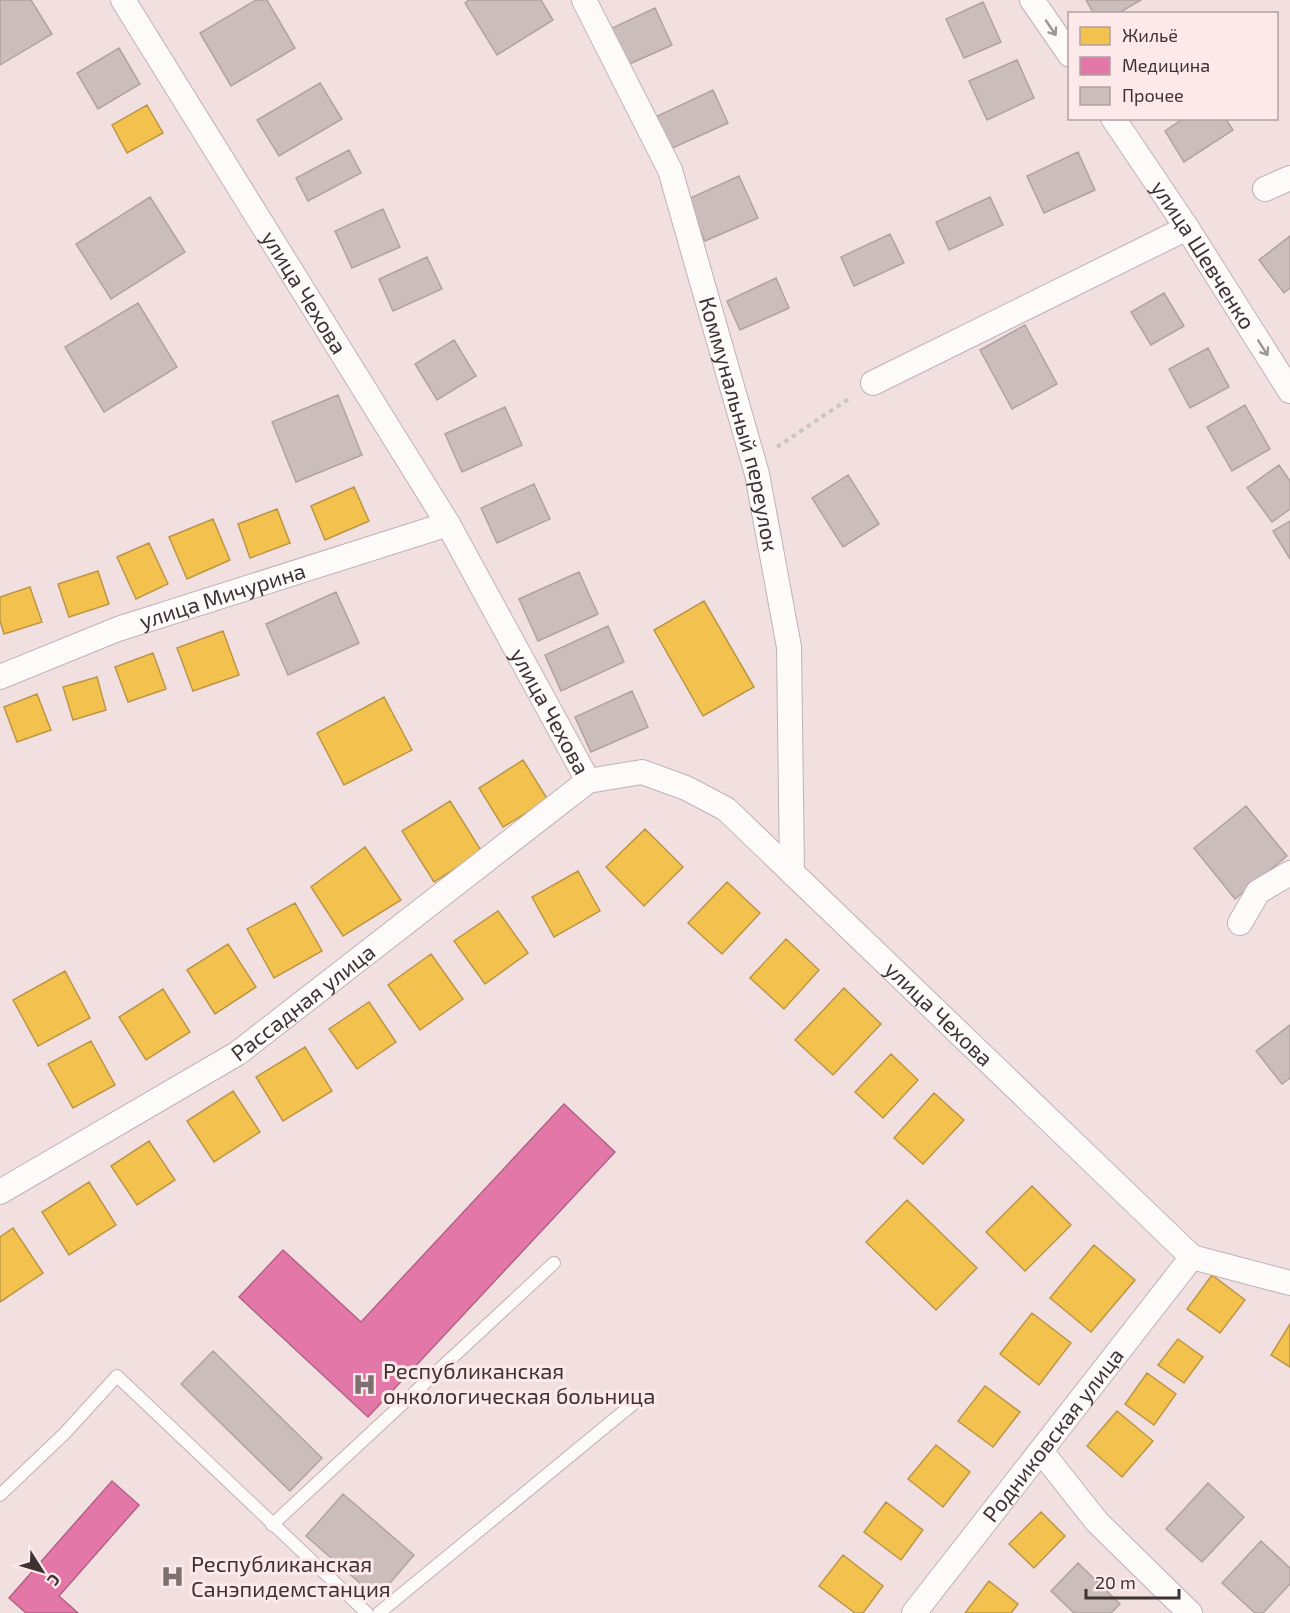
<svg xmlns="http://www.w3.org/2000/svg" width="1290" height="1613" viewBox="0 0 1290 1613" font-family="'Exo 2',sans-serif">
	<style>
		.homes { fill: #f2c14e; stroke: #bc9646; stroke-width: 1.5 }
		.health { fill: #e377a8; stroke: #b26285; stroke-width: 1.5 }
		.building { fill: #cbbdbc; stroke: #b0a2a1; stroke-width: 1.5 }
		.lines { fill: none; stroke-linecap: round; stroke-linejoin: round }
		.service-casing { stroke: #c0b2b3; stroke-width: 14 }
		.minor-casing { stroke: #c0b2b3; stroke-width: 26 }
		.path { stroke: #cbc4c4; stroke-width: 4; stroke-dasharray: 4.5 4.5; stroke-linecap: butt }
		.service { stroke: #fdfafa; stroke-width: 12 }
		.minor { stroke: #fdfafa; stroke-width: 24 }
		.oneway { stroke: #9e9696 }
		.labels { text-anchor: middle; stroke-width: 6; stroke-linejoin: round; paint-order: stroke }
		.street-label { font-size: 22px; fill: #3f3233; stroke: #fee9ea }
		.poi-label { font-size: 22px; fill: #3f3233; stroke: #fee9ea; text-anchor: start }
	</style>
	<rect width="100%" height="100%" fill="#f2e0e1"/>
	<!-- homes -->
	<path class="homes" d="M 147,105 L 163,133 L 127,153 L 112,125 Z
		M 354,487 L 369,521 L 325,540 L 311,506 Z
		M 277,509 L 290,543 L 250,558 L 238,524 Z
		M 213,519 L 230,560 L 187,579 L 169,537 Z
		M 149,543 L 168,584 L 136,599 L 117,557 Z
		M 98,571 L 109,604 L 69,617 L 58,584 Z
		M 30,587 L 42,622 L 4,634 L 0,621 L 0,597 Z
		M 704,601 L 754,687 L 703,716 L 654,630 Z
		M 223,631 L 239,675 L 193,691 L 177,648 Z
		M 153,653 L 166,689 L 128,702 L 115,667 Z
		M 97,677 L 106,710 L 73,720 L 63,687 Z
		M 37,694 L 51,730 L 17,742 L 4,707 Z
		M 384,697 L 412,750 L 344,785 L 317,733 Z
		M 523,760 L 548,800 L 503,827 L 479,788 Z
		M 450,801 L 482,852 L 434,882 L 402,831 Z
		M 645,829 L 683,867 L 644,906 L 606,867 Z
		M 365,847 L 401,900 L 343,936 L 311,887 Z
		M 578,871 L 600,911 L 554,937 L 532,897 Z
		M 727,882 L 760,913 L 722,954 L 688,923 Z
		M 295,903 L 322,951 L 274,978 L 247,929 Z
		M 498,911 L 528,953 L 485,984 L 454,941 Z
		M 786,939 L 819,970 L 784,1009 L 750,978 Z
		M 228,944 L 256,987 L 215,1014 L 187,970 Z
		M 431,954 L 463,999 L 420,1030 L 388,985 Z
		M 65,971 L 90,1018 L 38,1046 L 13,1000 Z
		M 844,988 L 881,1024 L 833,1075 L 795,1040 Z
		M 163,989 L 190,1032 L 146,1060 L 119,1017 Z
		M 369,1002 L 396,1042 L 357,1069 L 329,1029 Z
		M 91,1041 L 115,1085 L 73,1108 L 48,1064 Z
		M 305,1047 L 332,1091 L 283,1121 L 256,1077 Z
		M 891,1054 L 918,1080 L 883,1118 L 855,1092 Z
		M 233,1091 L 260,1132 L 214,1162 L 187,1121 Z
		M 934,1093 L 964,1120 L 923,1164 L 894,1138 Z
		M 149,1141 L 175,1180 L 137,1205 L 111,1166 Z
		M 89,1182 L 116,1225 L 69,1255 L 42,1212 Z
		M 1032,1186 L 1071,1225 L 1025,1271 L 986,1232 Z
		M 907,1200 L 977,1268 L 936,1310 L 866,1242 Z
		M 13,1228 L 43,1273 L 0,1302 L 0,1237 Z
		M 1094,1245 L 1135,1280 L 1091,1332 L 1050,1298 Z
		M 1212,1275 L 1245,1300 L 1220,1333 L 1187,1309 Z
		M 1032,1313 L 1071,1343 L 1039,1385 L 1000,1354 Z
		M 1290,1324 L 1290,1367 L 1271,1355 Z
		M 1178,1339 L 1203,1357 L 1184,1383 L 1158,1365 Z
		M 1147,1373 L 1176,1394 L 1154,1425 L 1125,1404 Z
		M 985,1386 L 1020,1412 L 993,1447 L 958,1421 Z
		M 1117,1411 L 1153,1441 L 1122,1477 L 1087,1446 Z
		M 936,1445 L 970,1472 L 943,1507 L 908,1479 Z
		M 886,1502 L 923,1530 L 901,1560 L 864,1532 Z
		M 1041,1512 L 1065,1536 L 1034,1568 L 1009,1544 Z
		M 843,1555 L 883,1586 L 863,1613 L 855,1613 L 819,1586 Z
		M 989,1581 L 1018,1604 L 1011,1613 L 965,1613 Z"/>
	<!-- health -->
	<path class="health" d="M 564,1104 L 615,1152 L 368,1417 L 239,1297 L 283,1250 L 361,1322 Z
		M 112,1481 L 139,1505 L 59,1596 L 78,1613 L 26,1613 L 9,1598 Z"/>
	<!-- building -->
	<path class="building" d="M 0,0 L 31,0 L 52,34 L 0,65 Z
		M 256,0 L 267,0 L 295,48 L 231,86 L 200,33 Z
		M 469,0 L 541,0 L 553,20 L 497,55 L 465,3 Z
		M 1086,0 L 1141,0 L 1117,14 L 1094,14 Z
		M 983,2 L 1001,42 L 964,58 L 946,19 Z
		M 655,8 L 672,45 L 625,66 L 608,30 Z
		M 119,48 L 140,84 L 98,109 L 77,73 Z
		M 1017,60 L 1034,98 L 987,120 L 969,81 Z
		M 320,83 L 342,119 L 279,156 L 257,120 Z
		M 713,90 L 728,123 L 668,150 L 653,118 Z
		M 1184,118 L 1225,118 L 1233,130 L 1184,162 L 1165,131 Z
		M 349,150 L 361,173 L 308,201 L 296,178 Z
		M 1078,152 L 1095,190 L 1044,213 L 1027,176 Z
		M 739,176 L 758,218 L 705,241 L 686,200 Z
		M 150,197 L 185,252 L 111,299 L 76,244 Z
		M 990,197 L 1003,225 L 949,250 L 936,222 Z
		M 383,209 L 400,247 L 352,268 L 335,231 Z
		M 890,234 L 904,263 L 854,286 L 841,257 Z
		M 1290,236 L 1290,288 L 1284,293 L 1259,260 Z
		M 427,257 L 442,289 L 393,311 L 379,279 Z
		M 776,278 L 789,308 L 740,330 L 727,301 Z
		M 1164,293 L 1184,326 L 1151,345 L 1131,312 Z
		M 138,303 L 177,367 L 104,412 L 65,347 Z
		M 1025,325 L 1057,384 L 1012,409 L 980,350 Z
		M 454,340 L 476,376 L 437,400 L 415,364 Z
		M 1208,348 L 1229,387 L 1190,408 L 1169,369 Z
		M 338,395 L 362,455 L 296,482 L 272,422 Z
		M 1245,405 L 1270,449 L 1232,471 L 1207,427 Z
		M 505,407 L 522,445 L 462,472 L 445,434 Z
		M 1279,465 L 1290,481 L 1290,509 L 1272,522 L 1247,488 Z
		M 848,475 L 879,524 L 843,547 L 812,498 Z
		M 534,484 L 550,519 L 497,543 L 481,508 Z
		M 1290,521 L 1290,559 L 1273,531 Z
		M 579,572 L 598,614 L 538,641 L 519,599 Z
		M 336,592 L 359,643 L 288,675 L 266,624 Z
		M 608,626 L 624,662 L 561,691 L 545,655 Z
		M 632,691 L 648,727 L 591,752 L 575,717 Z
		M 1246,806 L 1287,856 L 1235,899 L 1194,848 Z
		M 1290,1025 L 1290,1078 L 1282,1084 L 1256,1051 Z
		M 213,1351 L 322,1458 L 290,1491 L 181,1384 Z
		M 1208,1483 L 1244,1517 L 1202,1562 L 1166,1529 Z
		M 343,1494 L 414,1555 L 377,1598 L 306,1536 Z
		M 1261,1541 L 1290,1568 L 1290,1584 L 1263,1613 L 1255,1613 L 1222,1583 Z
		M 1078,1563 L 1120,1604 L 1111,1613 L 1074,1613 L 1051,1591 Z"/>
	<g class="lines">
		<defs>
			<path id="service" d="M 0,1495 L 65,1433 L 117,1376 L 367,1613
				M 272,1525 L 554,1263
				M 379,1613 L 639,1399"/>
			<g id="minor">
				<path id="s1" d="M 123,0 L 448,524 L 588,781"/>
				<path id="s2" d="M 584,0 L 670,170 L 757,474 L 789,647 L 792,873"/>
				<path d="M 1032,0 L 1070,55"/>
				<path id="s3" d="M 1113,118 L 1187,228 L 1290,391"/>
				<path d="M 1265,189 L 1290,178"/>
				<path d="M 873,383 L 1187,228"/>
				<path id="s4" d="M 0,677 L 118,629 L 448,524"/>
				<path d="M 1240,923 L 1258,892 L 1290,873"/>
				<path id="s5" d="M 0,1192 L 238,1053 L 588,781 L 642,772 L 686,788 L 726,809 L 1192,1257 L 1290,1283"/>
				<path d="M 1041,1451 L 1097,1522 L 1190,1613"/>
				<path id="s6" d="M 914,1613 L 1192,1257"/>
			</g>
		</defs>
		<!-- service casing -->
		<use href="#service" class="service-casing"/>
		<!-- minor casing -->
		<use href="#minor" class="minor-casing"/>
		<!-- path -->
		<path class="path" d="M 777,447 L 850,398"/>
		<!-- service -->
		<use href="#service" class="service"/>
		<!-- minor -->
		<use href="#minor" class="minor"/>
	</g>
	<!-- one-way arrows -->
	<defs><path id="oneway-shaft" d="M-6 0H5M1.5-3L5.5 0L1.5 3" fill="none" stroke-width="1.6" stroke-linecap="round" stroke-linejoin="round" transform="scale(1.5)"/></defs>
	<g class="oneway">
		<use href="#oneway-shaft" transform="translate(1051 28) rotate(56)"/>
		<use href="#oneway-shaft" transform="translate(1263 348) rotate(58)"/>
	</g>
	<!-- icons -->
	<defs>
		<symbol id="hospital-bare" viewBox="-9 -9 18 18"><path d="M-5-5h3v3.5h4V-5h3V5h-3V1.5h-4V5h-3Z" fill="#7e6f70" stroke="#fee9ea" stroke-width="2.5" paint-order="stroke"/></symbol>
	</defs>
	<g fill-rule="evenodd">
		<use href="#hospital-bare" x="348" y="1368" width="33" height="33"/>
		<use href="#hospital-bare" x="156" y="1560" width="33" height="33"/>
	</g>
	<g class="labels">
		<!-- street labels -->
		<g class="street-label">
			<text dy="8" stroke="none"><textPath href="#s3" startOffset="164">улица Шевченко</textPath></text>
			<text dy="8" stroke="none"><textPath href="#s1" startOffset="344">улица Чехова</textPath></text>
			<text dy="8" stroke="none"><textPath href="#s2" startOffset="454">Коммунальный переулок</textPath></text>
			<text dy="8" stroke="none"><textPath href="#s4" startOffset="237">улица Мичурина</textPath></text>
			<text dy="8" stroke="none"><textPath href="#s1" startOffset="830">улица Чехова</textPath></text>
			<text dy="8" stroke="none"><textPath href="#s5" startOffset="358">Рассадная улица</textPath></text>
			<text dy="8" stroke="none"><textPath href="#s5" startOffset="1161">улица Чехова</textPath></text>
			<text dy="8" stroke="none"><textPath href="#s6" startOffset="226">Родниковская улица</textPath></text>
		</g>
		<!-- poi labels -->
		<g class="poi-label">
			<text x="383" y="1379">Республиканская<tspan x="383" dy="25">онкологическая больница</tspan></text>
			<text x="191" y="1572">Республиканская<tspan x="191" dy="25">Санэпидемстанция</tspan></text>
		</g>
	</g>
	<!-- legend -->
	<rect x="1068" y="12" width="210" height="108" fill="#fee9ea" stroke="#b2a0a1" stroke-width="1.5"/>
	<rect x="1080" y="27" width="30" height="18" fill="#f2c14e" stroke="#b2a0a1" stroke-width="1.5"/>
	<text x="1122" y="42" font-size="18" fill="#3f3233">Жильё</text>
	<rect x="1080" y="57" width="30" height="18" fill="#e377a8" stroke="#b2a0a1" stroke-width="1.5"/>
	<text x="1122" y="72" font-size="18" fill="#3f3233">Медицина</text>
	<rect x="1080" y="87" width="30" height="18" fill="#cbbdbc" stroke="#b2a0a1" stroke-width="1.5"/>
	<text x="1122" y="102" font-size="18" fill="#3f3233">Прочее</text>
	<!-- north arrow -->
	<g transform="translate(42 1571) rotate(127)" stroke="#fee9ea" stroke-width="4.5" paint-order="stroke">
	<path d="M0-4.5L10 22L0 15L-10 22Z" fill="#3f3233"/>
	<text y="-9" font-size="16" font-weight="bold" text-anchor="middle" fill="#3f3233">С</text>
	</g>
	<!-- scale -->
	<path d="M1086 1589v9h93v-9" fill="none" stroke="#3f3233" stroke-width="3"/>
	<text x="1095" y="1589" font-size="18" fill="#3f3233" stroke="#fee9ea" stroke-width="4.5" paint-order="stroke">20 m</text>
</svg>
